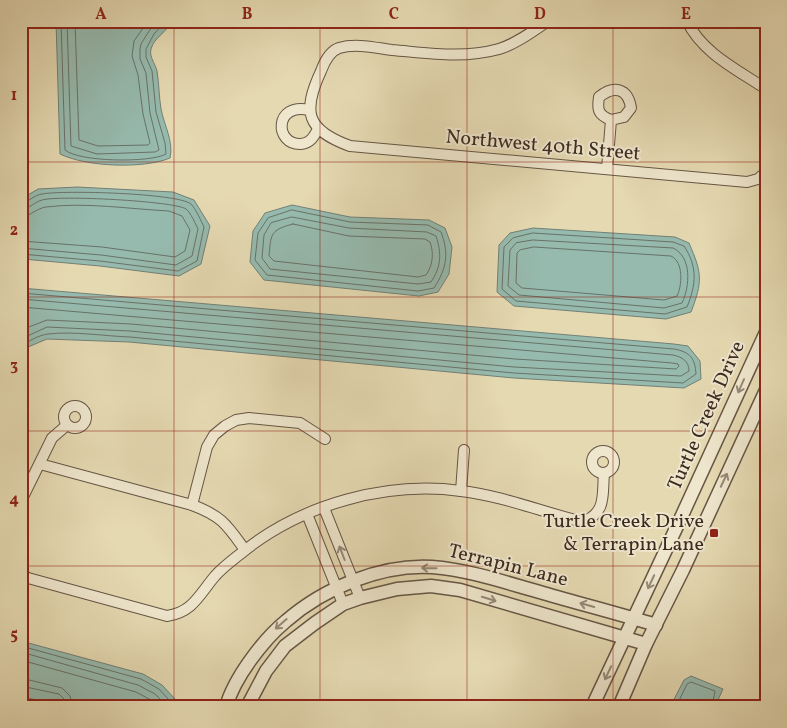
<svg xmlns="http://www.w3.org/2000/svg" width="787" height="728" font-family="Vollkorn,serif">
  <rect width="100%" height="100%" fill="#e5d9b2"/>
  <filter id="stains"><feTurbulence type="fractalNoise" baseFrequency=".004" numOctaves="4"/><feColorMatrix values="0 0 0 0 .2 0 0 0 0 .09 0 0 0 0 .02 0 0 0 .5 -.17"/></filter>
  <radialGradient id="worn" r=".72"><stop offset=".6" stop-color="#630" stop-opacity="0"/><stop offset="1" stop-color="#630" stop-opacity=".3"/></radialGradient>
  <g fill="#96baae" stroke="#728076">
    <path d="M56 21H171C168 32 154 37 151 49 149 57 155 63 157 71 159 83 159 97 161 109 164 125 174 142 170 158 144 169 86 167 60 154Z"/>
    <path d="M77 187 173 192 194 200 210 226 201 264 179 276 100 266 23 259 21 258V199L38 189Z"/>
    <path d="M292 205 350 217 429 220 445 228 452 247 449 274 438 292 419 296 264 280 250 262 253 231 265 213Z"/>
    <path d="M533 228 675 237 689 243C702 273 703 281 691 312L666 319 514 306 497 292 499 245 510 233Z"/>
    <path d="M21 288 674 344 688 346 700 361 701 379 684 388 514 378 129 342 47 339 28 347 21 356Z"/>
    <path d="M21 641 143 674 162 685 175 699 173 707H63L21 696Z"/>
    <path d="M691 676 723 689 718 700 717 707H670L684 680Z"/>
  </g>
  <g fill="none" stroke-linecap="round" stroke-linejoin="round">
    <g stroke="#697268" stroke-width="1">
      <path d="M61 21 65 150C79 162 150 163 166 154L165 143 156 112 152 71 146 57V49L154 34 166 21"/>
      <path d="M67 21 71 146 97 154 155 152 159 150 150 113 146 73 140 59V49L141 44 149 31 159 21"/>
      <path d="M75 21 79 140 98 146 148 145 150 143 143 114 138 75 132 56 134 41 148 21"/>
      <path d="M21 203C29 202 34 195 42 194 63 190 177 193 191 204 196 209 201 221 204 227L197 261 178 271 100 261 21 254"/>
      <path d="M21 209C30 209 34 202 42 200 58 195 174 201 186 209 191 213 195 223 198 229L192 256 176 265 101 255 21 248"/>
      <path d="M292 210 350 222 428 225 441 232C449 253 447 268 434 288L418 291 267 275 255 260 258 233 268 218Z"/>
      <path d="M21 217C31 216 37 208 46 207 86 202 129 209 169 211L182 216 190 230 185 251 175 257 102 247 21 241"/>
      <path d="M292 217 349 228 427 232 436 236C442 254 441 267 431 282L418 284 270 269 262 258 264 235 271 223Z"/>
      <path d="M293 224 349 236 425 239 430 242C434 253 433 265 426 275L418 277 274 261 269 256C271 234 270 230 293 224Z"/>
      <path d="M533 233 673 242 684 246C698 267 696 285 687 307L665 314 516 301 502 289 504 247 513 238Z"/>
      <path d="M533 240 673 248C692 257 690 286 682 303L664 308 519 295 508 286 510 250 516 243Z"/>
      <path d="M534 247 671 256C684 262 682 286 677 296L664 300 522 288 516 283 517 253 520 250Z"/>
      <path d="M21 293 674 349C690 352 695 358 696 374L683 383 514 373 130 337C103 336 74 331 48 334 40 335 26 341 21 348"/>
      <path d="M21 299 673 355C682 357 689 361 689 371L681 376 514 367 130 331 47 327 21 339"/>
      <path d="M21 307 672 363 678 364 679 366 676 369 515 359 131 324 47 320 21 330"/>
      <path d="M21 646 141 679 159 689 169 700 168 707"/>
      <path d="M21 652 138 685 155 694 162 701V707"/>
      <path d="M21 660 136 692 151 700 155 707"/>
      <path d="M21 678 62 688 70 696 73 707"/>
      <path d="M21 686 59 694 64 699 65 707"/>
      <path d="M676 707 687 684 691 682 715 691 712 707"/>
    </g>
    <g stroke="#665645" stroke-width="12">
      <g id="minor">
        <path d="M548 21C533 31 516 44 499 49 463 59 428 53 392 50 376 48 356 43 339 48 330 51 324 63 321 71 302 112 306 130 350 146L747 182 758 179 766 172"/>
        <path d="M687 21C702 53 738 70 766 89"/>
        <path d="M309 110C274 102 274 145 301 144 311 143 314 136 318 129"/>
        <path d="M607 169 611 120 624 117 631 108C628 88 614 85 599 97 597 110 598 115 611 120"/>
        <circle cx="75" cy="417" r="11"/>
        <circle cx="603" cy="462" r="11"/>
        <path d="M40 464 192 505C222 516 227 525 245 550"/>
        <path d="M461 491 464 450"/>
        <path d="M21 501 52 438 67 425"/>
        <path d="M192 505 207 447 214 435 225 426 236 420 249 418 300 423 325 439"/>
        <path d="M324 508 360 598"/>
        <path d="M307 514 343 604"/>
        <path d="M21 574 28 578 167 616C193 612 199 595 215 576 223 567 234 559 244 551 303 504 387 481 461 491 503 496 542 512 583 522 607 512 602 495 604 473"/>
      </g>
    </g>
    <g stroke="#665645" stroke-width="15">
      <g id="tertiary">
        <path d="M226 707C234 678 263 640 286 621 324 588 381 564 432 567 470 570 507 583 543 593 581 604 619 614 656 625"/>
        <path d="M247 707 266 671 285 646 315 623 343 604 360 598 397 589 431 586 460 590 646 644"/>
        <path d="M592 707 679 522 766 332"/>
        <path d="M619 707 646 644 683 570 766 390"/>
      </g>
    </g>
    <use href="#minor" stroke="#eee6cd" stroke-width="10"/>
    <use href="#tertiary" stroke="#eee6cd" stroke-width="12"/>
  </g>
  <defs><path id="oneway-shaft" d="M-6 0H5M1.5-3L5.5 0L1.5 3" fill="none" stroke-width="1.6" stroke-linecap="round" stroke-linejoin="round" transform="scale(1.25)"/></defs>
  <g stroke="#958877">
    <use href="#oneway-shaft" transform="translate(741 386) rotate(114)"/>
    <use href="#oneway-shaft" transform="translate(724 480) rotate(-65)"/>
    <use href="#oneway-shaft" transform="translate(342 553) rotate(-111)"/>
    <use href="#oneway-shaft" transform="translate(429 568) rotate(-179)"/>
    <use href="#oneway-shaft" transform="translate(651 582) rotate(115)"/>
    <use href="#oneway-shaft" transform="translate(489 599) rotate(17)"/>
    <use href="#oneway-shaft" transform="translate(587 605) rotate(-164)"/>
    <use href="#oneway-shaft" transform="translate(281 624) rotate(139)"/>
    <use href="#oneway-shaft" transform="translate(608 673) rotate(115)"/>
  </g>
  <path fill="none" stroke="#8f2418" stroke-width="1" stroke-opacity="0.55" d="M174 21V707M320 21V707M467 21V707M613 21V707M21 162H766M21 297H766M21 431H766M21 566H766"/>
  <rect fill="#8f2418" stroke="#eee6cd" stroke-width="2" x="709" y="528" width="10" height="10" rx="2.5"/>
  <g text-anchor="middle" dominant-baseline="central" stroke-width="4" stroke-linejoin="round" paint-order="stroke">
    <g font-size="20" fill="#3c2a21" stroke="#eee6cd">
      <text transform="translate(543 146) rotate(5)">Northwest 40th Street</text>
      <text transform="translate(707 416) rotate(-66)">Turtle Creek Drive</text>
      <text transform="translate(508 566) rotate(14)">Terrapin Lane</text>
    </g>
    <g font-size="20" fill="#3c2a21" stroke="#eee6cd" text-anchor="end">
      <text x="704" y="522">Turtle Creek Drive<tspan x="704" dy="23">&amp; Terrapin Lane</tspan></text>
    </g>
  </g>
  <rect width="787" height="728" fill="none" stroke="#e5d9b2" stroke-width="55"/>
  <rect x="28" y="28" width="732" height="672" fill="none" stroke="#8f2418" stroke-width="2"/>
  <g font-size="16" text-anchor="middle" font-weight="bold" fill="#8f2418">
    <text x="101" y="19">A</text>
    <text x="247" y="19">B</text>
    <text x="394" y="19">C</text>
    <text x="540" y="19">D</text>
    <text x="686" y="19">E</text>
    <text x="14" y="100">1</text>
    <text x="14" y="235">2</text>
    <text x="14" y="370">3</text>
    <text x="14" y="504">4</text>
    <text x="14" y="639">5</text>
  </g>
  <rect width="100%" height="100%" filter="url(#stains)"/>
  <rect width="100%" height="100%" fill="url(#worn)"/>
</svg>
